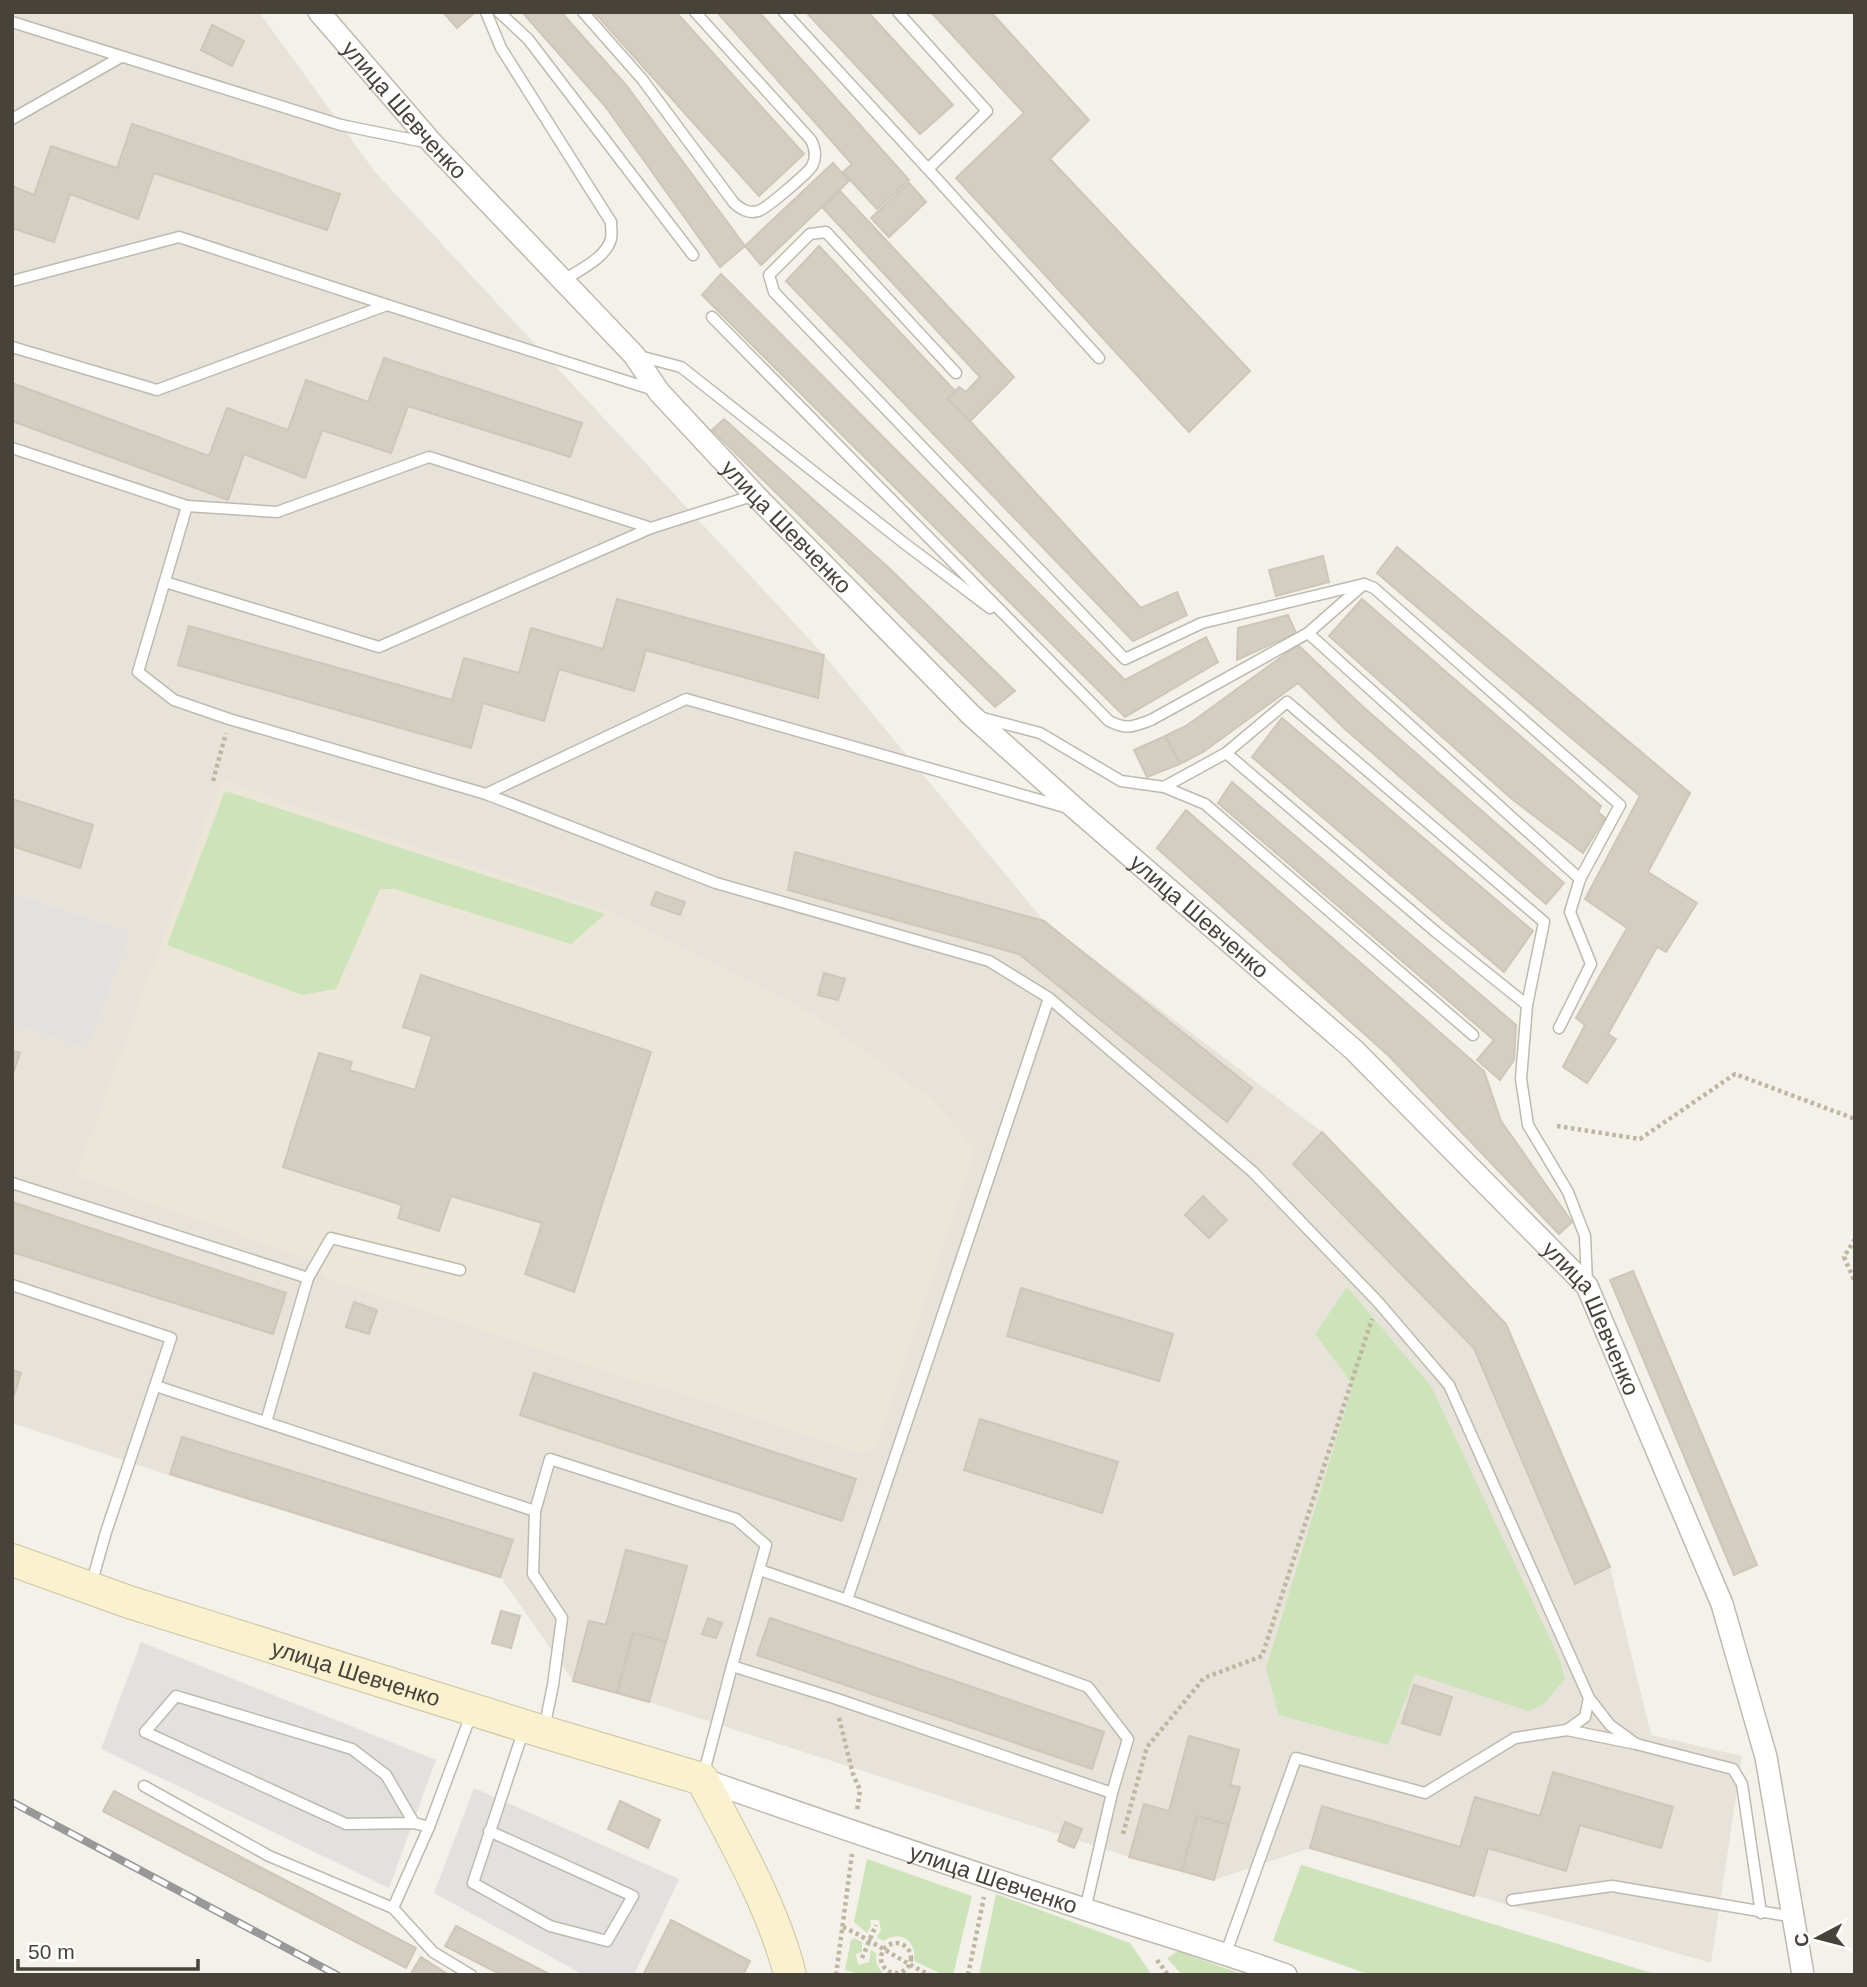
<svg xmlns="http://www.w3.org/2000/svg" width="1867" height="1987" font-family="Helvetica,sans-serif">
  <rect width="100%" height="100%" fill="#f4f1eb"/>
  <path fill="#e7e3da" d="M12 12H259L375 172 824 655 1044 921 1322 1132 1506 1324 1610 1567 1651 1735 1742 1756 1711 1963 1310 1848 1214 1880 1129 1857 649 1702 573 1681 502 1579 168 1475 12 1423Z"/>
  <path fill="#ebe6d7" d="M221 780 618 915 815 1015 935 1102 976 1152 876 1449 860 1453 331 1281 308 1259 76 1176Z"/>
  <g fill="#cde3b9">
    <path d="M225 791 605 914 571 944 395 889H380L336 989 302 995 167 945Z"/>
    <path d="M1347 1287 1431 1386 1560 1660 1565 1679 1544 1704 1529 1711 1415 1674 1388 1745 1279 1715 1266 1668 1353 1385 1315 1334Z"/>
    <path d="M867 1859 972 1896 953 1975H944L914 1961C917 1940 900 1930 883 1941L877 1937 881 1930 879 1920H870L871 1926 867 1933 854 1922Z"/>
    <path d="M1301 1865H1302L1658 1975H1371L1273 1941Z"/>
    <path d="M996 1894 1130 1943 1152 1975H979Z"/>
    <path d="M854 1938 862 1942V1952L856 1954 858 1965 869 1962 871 1950 877 1954C874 1962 879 1969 885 1975H861L845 1970 851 1940Z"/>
    <path d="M1178 1951 1244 1975H1182L1167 1958Z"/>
  </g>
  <g fill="#e3e1df">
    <path d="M12 894 130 932 87 1048 12 1023Z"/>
    <path d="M141 1642 436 1760 389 1888 101 1749Z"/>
    <path d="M474 1788 679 1879 634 1975H584L434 1893Z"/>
  </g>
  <g fill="#d4cec2" stroke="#cec6b6" stroke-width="2">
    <path d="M443 12H475L457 28Z"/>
    <path d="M522 12H561L626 85 745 246 720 267 605 106Z"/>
    <path d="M594 12H676L804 154 759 196Z"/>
    <path d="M717 12H759L909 180 877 209 843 172 852 164Z"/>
    <path d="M806 12H868L953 105 920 134Z"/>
    <path d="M931 12H991L1089 120 1050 159 1250 371 1189 432 956 178 1024 113Z"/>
    <path d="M212 25 244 41 232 66 201 50Z"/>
    <path d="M132 124 340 194 327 230 154 173 138 219 70 194 54 242 12 228V186L34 195 51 146 117 168Z"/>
    <path d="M833 163 849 181 761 265 745 246Z"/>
    <path d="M909 183 926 202 889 237 871 218Z"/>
    <path d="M840 191 1014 377 970 421 947 399 959 387 966 392 980 377 823 208Z"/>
    <path d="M819 246 955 391 947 399 970 421 1141 608 1177 592 1187 615 1133 641 786 281Z"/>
    <path d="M721 274 1125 680 1206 637 1218 662 1125 717 702 295Z"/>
    <path d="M384 358 582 423 570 457 408 406 391 453 322 430 305 478 244 454 228 500 12 421V383L209 456 227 408 288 430 306 380 368 402Z"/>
    <path d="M724 419 890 569 1015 691 995 707 712 430Z"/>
    <path d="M1397 547 1690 793 1648 872 1697 903 1666 952 1657 947 1608 1034 1616 1039 1587 1083 1563 1067 1585 1025 1576 1018 1627 928 1585 899 1640 796 1377 573Z"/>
    <path d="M1323 556 1329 582 1276 596 1269 570Z"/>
    <path d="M617 599 824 655 818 698 646 650 634 691 559 669 544 721 483 703 471 748 178 665 189 626 452 700 464 658 519 673 531 628 603 649Z"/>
    <path d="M1362 599 1601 806 1598 812 1605 818 1583 853 1512 799 1329 636Z"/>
    <path d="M1288 615 1296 633 1237 660 1238 628Z"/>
    <path d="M1298 645 1361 705 1564 883 1546 904 1345 729 1298 683 1203 752 1180 764 1165 736 1186 726Z"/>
    <path d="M1282 718 1533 931 1504 972 1252 757Z"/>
    <path d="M1165 736 1180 764 1147 777 1134 750Z"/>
    <path d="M1232 782 1516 1025 1514 1060 1500 1080 1477 1060 1494 1040 1218 803Z"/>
    <path d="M12 799 93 825 80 868 12 846Z"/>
    <path d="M1186 810 1484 1071 1501 1121 1572 1222 1559 1234 1389 1056 1157 848Z"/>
    <path d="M795 852 1044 921 1252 1088 1227 1122 1019 954 788 890Z"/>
    <path d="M656 892 685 902 680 915 651 905Z"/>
    <path d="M824 973 845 979 838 1000 818 995Z"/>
    <path d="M421 975 651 1052 574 1292 525 1274 542 1223 451 1196 439 1231 398 1218 402 1205 283 1167 319 1053 352 1062 349 1070 415 1090 432 1036 403 1027Z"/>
    <path d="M12 1051 20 1053 12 1077Z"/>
    <path d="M1322 1132 1506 1324 1610 1567 1575 1584 1474 1348 1293 1164Z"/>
    <path d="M1203 1196 1227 1220 1209 1238 1185 1215Z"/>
    <path d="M12 1202 286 1293 273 1334 12 1252Z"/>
    <path d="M1633 1271 1757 1565 1734 1575 1610 1280Z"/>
    <path d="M1021 1288 1173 1334 1159 1381 1007 1336Z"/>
    <path d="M354 1302 377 1310 369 1334 346 1327Z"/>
    <path d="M12 1370 21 1373 14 1395 12 1394Z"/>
    <path d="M534 1373 856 1479 842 1521 520 1415Z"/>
    <path d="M980 1419 1118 1462 1102 1513 964 1470Z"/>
    <path d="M182 1437 513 1540 500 1577 170 1474Z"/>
    <path d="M626 1550 687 1566 666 1642 633 1633 617 1693 573 1681 589 1621 606 1625Z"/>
    <path d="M501 1611 520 1616 511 1648 492 1643Z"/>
    <path d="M708 1618 722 1623 716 1638 702 1634Z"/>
    <path d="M770 1618 1104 1732 1092 1769 757 1655Z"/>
    <path d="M633 1633 666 1642 649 1702 617 1693Z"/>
    <path d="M1414 1685 1452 1697 1440 1735 1402 1723Z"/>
    <path d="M1189 1736 1239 1750 1230 1785 1240 1787 1229 1825 1197 1816 1182 1871 1129 1857 1144 1804 1169 1811Z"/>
    <path d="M1553 1772 1673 1807 1661 1848 1580 1825 1566 1871 1488 1848 1474 1896 1310 1848 1322 1806 1460 1847 1475 1797 1540 1816Z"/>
    <path d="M114 1791 416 1948 406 1968 103 1811Z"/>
    <path d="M620 1801 660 1820 648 1848 608 1829Z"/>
    <path d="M1197 1816 1229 1825 1214 1880 1182 1871Z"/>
    <path d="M1065 1822 1082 1829 1074 1848 1058 1841Z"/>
    <path d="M671 1920 750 1961 743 1975H643Z"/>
    <path d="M456 1926 551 1975H502L445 1946Z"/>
    <path d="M421 1957 449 1975H410Z"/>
  </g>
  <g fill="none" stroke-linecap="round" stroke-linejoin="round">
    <g stroke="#bebaae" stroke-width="13">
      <g id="lane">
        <path d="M486 12 501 48 611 222C611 227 612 234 611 239 606 258 579 270 564 280"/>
        <path d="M499 12 528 39 693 255"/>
        <path d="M583 12 642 79 734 203C741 209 748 214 758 211 765 210 809 172 812 166 817 157 815 148 811 140L695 12"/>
        <path d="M784 12 928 169"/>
        <path d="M898 12 987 111 928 169 1099 358"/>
        <path d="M12 22 341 125 429 143"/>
        <path d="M12 119 121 57"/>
        <path d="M12 281 179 237 387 305"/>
        <path d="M712 317 1109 721C1127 730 1132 727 1151 720L1308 633 1580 879 1570 912 1591 964 1559 1028"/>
        <path d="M12 347 157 390 387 305 654 390"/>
        <path d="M639 356 681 367 904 543 990 608"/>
        <path d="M956 373 826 232 810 234 769 275 774 292 1125 659 1202 623 1364 584"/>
        <path d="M12 448 187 506 277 512 429 457 651 528 755 495"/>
        <path d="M187 506 138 672 174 700 229 719 486 794 686 699 1068 808"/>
        <path d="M165 582 379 647 651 528"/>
        <path d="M1308 633 1364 584 1374 588 1620 805 1580 879"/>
        <path d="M979 717 1040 733 1121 781 1164 787 1226 753 1436 932 1527 1005 1521 1079 1528 1125 1568 1192 1585 1236 1587 1283"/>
        <path d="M1226 753 1287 702 1544 922 1527 1005"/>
        <path d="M1164 787 1205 804 1473 1035"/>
        <path d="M486 794 716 883 989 961 1049 998 847 1600"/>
        <path d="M1049 998 1253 1172 1378 1302 1449 1385 1589 1698 1610 1725 1636 1744"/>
        <path d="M12 1183 308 1278 266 1422"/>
        <path d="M308 1278 331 1238 460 1270"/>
        <path d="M12 1285 171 1338 106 1532 91 1585"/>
        <path d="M156 1386 535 1511 533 1574 562 1618 553 1685 544 1729"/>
        <path d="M535 1511 550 1459 736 1519 766 1545 732 1666 703 1776"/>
        <path d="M760 1570 847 1600 1088 1687 1128 1739 1112 1793 1085 1910"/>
        <path d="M732 1666 834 1698 1112 1793"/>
        <path d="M1567 1730 1585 1717 1589 1698"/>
        <path d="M144 1786 269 1856 393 1908 429 1827 472 1712"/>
        <path d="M414 1823 386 1775 352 1749 176 1696 145 1732 346 1824 414 1823 429 1827"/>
        <path d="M489 1831 633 1896 607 1941 550 1926 473 1883 524 1729"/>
        <path d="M1512 1900 1612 1886 1794 1917"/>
        <path d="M393 1908 433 1952 471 1975"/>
        <path d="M1226 1953 1296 1758 1425 1793 1515 1738 1567 1730 1636 1744 1733 1769 1742 1784 1761 1913"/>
      </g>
    </g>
    <g stroke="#bebaae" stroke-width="24">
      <g id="street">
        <path id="s1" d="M319 12 432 143 634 355 659 392 755 495 971 715 1077 810 1354 1050 1587 1286 1722 1604 1766 1757 1803 1975"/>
        <path id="s2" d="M702 1779C829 1824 957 1867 1084 1909 1151 1931 1219 1951 1286 1975"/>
      </g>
    </g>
    <g stroke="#cdc5a0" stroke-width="34">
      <g id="secondary">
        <path id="s3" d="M12 1560 129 1602 544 1732 702 1779C734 1840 774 1909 790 1975"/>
      </g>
    </g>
    <g stroke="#beb6a1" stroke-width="4.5" stroke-dasharray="3.5 3.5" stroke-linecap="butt">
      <path d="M213 781 226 733"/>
      <path d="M1557 1126 1640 1139 1735 1074 1855 1119"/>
      <path d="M1855 1239 1844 1257 1855 1282"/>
      <path d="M839 1718 853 1774 860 1790 857 1811"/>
      <path d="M1123 1834 1147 1747 1204 1678 1262 1656 1372 1319"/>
      <path d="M843 1927C873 1941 899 1960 930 1975"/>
      <circle cx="896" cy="1958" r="15"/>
      <path d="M862 1958 876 1925"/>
      <path d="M1157 1960 1168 1975"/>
      <path d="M836 1975 852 1854"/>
      <path d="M968 1975 984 1897"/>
    </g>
    <use href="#lane" stroke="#fff" stroke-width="10"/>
    <use href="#street" stroke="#fff" stroke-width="21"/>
    <use href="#secondary" stroke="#f9f1d0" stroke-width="32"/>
    <g stroke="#989898" stroke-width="8">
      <path id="rail" d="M12 1802 337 1975"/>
    </g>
    <use href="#rail" stroke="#fff" stroke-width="5" stroke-dasharray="16" stroke-linecap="butt"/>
  </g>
  <g text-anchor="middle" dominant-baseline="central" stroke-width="6" stroke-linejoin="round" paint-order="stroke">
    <g font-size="23" fill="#47433a" stroke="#fff">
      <text stroke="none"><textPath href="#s1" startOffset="130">улица Шевченко</textPath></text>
      <text stroke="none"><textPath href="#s1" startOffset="696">улица Шевченко</textPath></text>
      <text stroke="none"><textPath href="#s1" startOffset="1264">улица Шевченко</textPath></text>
      <text stroke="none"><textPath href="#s1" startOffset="1830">улица Шевченко</textPath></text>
      <text stroke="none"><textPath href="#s3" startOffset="362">улица Шевченко</textPath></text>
      <text stroke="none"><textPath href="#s2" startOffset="308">улица Шевченко</textPath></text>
    </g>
  </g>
  <rect width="1867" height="1987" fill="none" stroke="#47433a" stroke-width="28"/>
  <g transform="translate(1818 1938) rotate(263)" stroke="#ffffff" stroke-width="5" paint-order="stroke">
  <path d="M0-5L12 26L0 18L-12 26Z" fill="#47433a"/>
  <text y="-10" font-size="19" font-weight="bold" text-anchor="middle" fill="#47433a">С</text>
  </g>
  <path d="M18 1959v10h180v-10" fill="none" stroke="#47433a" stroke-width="3.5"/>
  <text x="28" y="1959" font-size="21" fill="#47433a" stroke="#ffffff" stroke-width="5" paint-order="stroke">50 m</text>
</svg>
